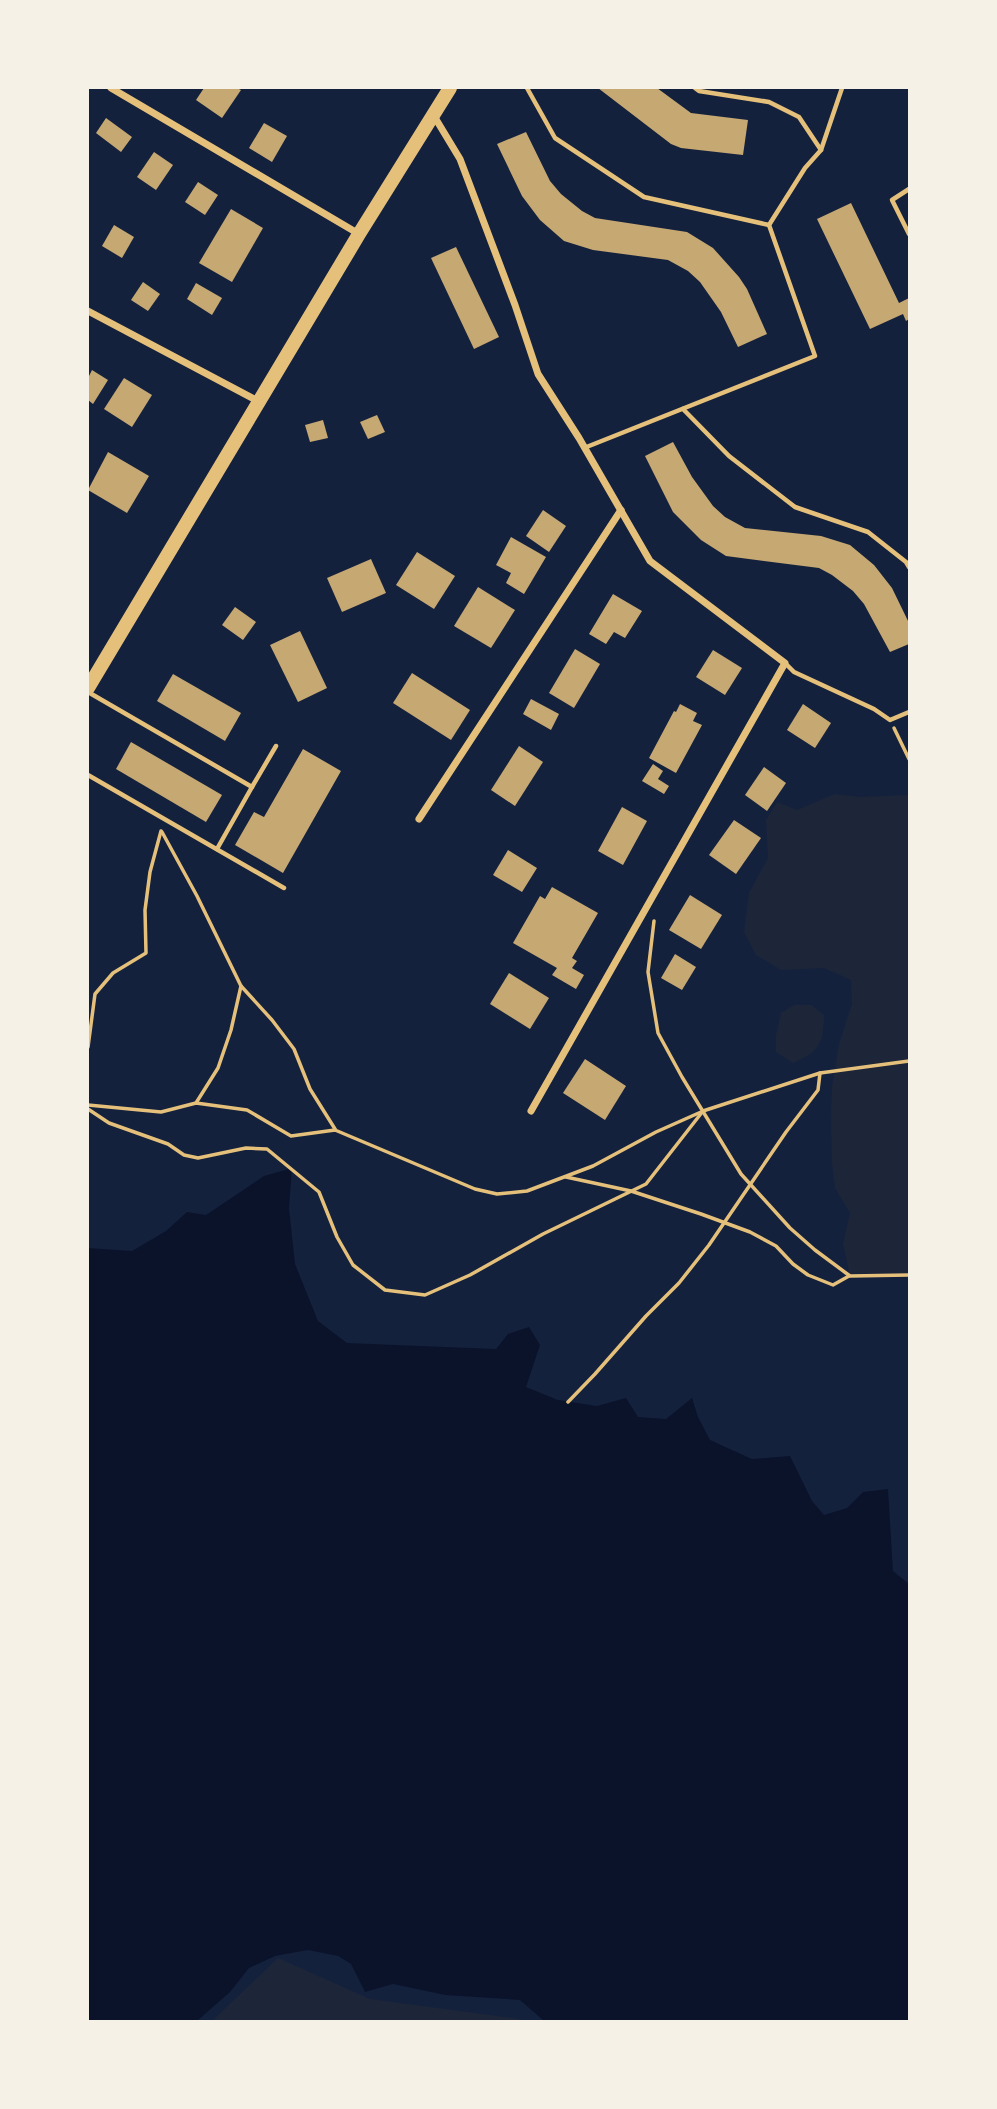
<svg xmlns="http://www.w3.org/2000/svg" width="997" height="2109" font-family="'Noto Sans',sans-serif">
  <rect width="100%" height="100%" fill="#14213d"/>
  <g fill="#1d2539">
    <path d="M835 794 859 797 909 795V1275L850 1276 843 1244 850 1213 835 1188 832 1163 831 1119 832 1086 839 1044 852 1004 851 980 824 968 781 970 756 955 744 932 749 893 768 858 766 820 777 802 797 810Z"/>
    <path d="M794 1005H811L824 1015C823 1044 820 1051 793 1063L776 1052V1035L781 1013Z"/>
    <path d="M278 1958 370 1999 519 2019 522 2021H212Z"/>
  </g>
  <path fill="#0b132b" d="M292 1168 289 1208 295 1264 318 1321 347 1343 496 1349 508 1334 529 1327 540 1345 526 1387 558 1400 597 1406 626 1398 638 1417 666 1419 692 1398 698 1417 710 1440 752 1459 790 1456 812 1501 824 1515 847 1508 863 1492 888 1489 893 1571 909 1584V2021H544L520 2000 445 1995 393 1984 365 1992 351 1964 338 1956 308 1950 275 1956 249 1968 230 1992 197 2021 88 2022V1248L132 1251 166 1231 187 1212 206 1215 264 1176Z"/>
  <g fill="#c6a872">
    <path d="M204 88H237L241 90 222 118 196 100Z"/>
    <path d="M598 88H657L691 113 748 120 743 155 681 148 671 144Z"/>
    <path d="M106 118 132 137 121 152 96 133Z"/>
    <path d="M264 123 287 136 272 162 249 148Z"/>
    <path d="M526 132 550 181 561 194 582 211 595 218 687 232 713 248 739 277 747 289 767 334 738 347 721 312 700 282 688 271 668 260 593 250 564 241 540 220 522 196 497 144Z"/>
    <path d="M154 152 173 165 156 190 137 177Z"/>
    <path d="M198 182 218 195 205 215 185 202Z"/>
    <path d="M851 203 899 303 909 298V319L906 321 903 314 870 329 817 219Z"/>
    <path d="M231 209 263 228 232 282 199 263Z"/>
    <path d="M114 225 134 237 122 258 102 246Z"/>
    <path d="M456 247 499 337 474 349 431 258Z"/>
    <path d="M143 282 160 294 148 311 131 300Z"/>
    <path d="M196 283 222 298 212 315 187 299Z"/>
    <path d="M92 370 108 380 93 404 88 400V378Z"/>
    <path d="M124 378 152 395 132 427 104 409Z"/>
    <path d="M377 415 385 432 368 439 360 422Z"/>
    <path d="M323 420 328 438 310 442 305 425Z"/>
    <path d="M673 442 692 477 713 506 725 517 745 528 821 536 850 545 874 565 892 588 909 623V644L890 652 864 604 853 591 832 575 819 568 726 556 701 540 673 512 645 456Z"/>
    <path d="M108 452 149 476 127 513 88 490Z"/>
    <path d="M543 510 566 526 549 552 526 536Z"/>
    <path d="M511 537 546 557 524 594 506 583 511 573 496 565Z"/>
    <path d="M417 552 455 576 434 609 396 585Z"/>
    <path d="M371 559 386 593 342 612 327 578Z"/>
    <path d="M478 587 515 610 491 648 454 626Z"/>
    <path d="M613 594 642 611 625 638 614 632 606 644 589 634Z"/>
    <path d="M235 607 256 622 243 640 222 625Z"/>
    <path d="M300 631 327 688 298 702 270 645Z"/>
    <path d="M575 649 600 664 574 708 549 693Z"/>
    <path d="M713 650 742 668 725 695 696 677Z"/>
    <path d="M412 673 470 710 451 740 393 703Z"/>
    <path d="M173 674 241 713 225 741 157 701Z"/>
    <path d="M531 699 559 714 551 730 523 714Z"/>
    <path d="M680 704 697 713 693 721 702 725 676 773 649 758 674 711 676 712Z"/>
    <path d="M803 704 831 723 815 748 787 730Z"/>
    <path d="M131 742 222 795 206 822 116 769Z"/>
    <path d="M519 746 543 762 515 806 491 790Z"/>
    <path d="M303 749 341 771 283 873 235 845 254 812 264 817Z"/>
    <path d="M653 764 663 771 658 779 669 786 664 794 642 781Z"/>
    <path d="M764 767 786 783 767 811 745 795Z"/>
    <path d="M622 807 647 821 623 865 598 851Z"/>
    <path d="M734 820 761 838 736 874 709 855Z"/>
    <path d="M508 850 537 868 522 892 493 875Z"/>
    <path d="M552 887 598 913 572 958 577 961 572 968 584 975 576 989 552 975 557 968 513 943 540 896 545 899Z"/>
    <path d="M690 895 722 915 701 949 669 930Z"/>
    <path d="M675 954 696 967 682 990 661 978Z"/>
    <path d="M509 973 549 998 530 1029 490 1004Z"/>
    <path d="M585 1059 626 1086 605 1120 563 1093Z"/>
  </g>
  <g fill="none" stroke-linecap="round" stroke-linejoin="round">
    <g stroke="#e5c07b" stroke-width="3.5">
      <path d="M894 728 909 759"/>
      <path d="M654 921 648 972 658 1033 682 1077 741 1174 790 1228 815 1250 850 1276 909 1275"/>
      <path d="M241 986 272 1020 294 1049 310 1089 335 1129"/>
      <path d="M88 1047 95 994 113 973 146 953 145 910 150 872 161 831"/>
      <path d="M196 1103 247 1110 291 1136 335 1130 475 1189 497 1194 527 1191 593 1166 656 1132 701 1112"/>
      <path d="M88 1105 161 1112 196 1103 218 1068 231 1030 241 986 197 896 162 832"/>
      <path d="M88 1109 109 1123 168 1144 184 1155 198 1158 246 1148 267 1149 319 1192 337 1237 353 1265 385 1290 425 1295 470 1275 543 1234 646 1184 703 1111 820 1073 909 1061"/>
      <path d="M566 1177 631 1191 701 1214 750 1232 776 1246 793 1264 808 1275 833 1285 849 1276"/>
      <path d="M568 1402 595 1374 646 1316 679 1283 709 1245 786 1132 818 1090 820 1073"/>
    </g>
    <g stroke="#e5c07b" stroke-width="4.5">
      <path d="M527 88 555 138 644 197 769 225"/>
      <path d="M695 88 699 91 769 102 799 117 821 150"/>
      <path d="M909 189 892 200 909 234"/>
      <path d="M683 409 729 456 795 507 868 532 906 562 909 567"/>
      <path d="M584 448 815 356 769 225 805 168 821 150 842 88"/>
      <path d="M785 663 794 672 874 709 890 720 909 712"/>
      <path d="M88 692 252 787 217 849"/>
      <path d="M88 775 284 888"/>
      <path d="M252 787 276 746"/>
    </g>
    <g stroke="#e5c07b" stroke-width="7">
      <path d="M111 88 359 234"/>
      <path d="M434 116 460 159 515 305 538 374 579 438 650 561 785 663 531 1111"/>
      <path d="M88 311 258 401"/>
      <path d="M419 819 621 510"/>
    </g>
    <path stroke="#e5c07b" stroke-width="14" d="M88 688 359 234 450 88"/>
  </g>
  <rect width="997" height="2109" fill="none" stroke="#f6f1e7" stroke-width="178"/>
</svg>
